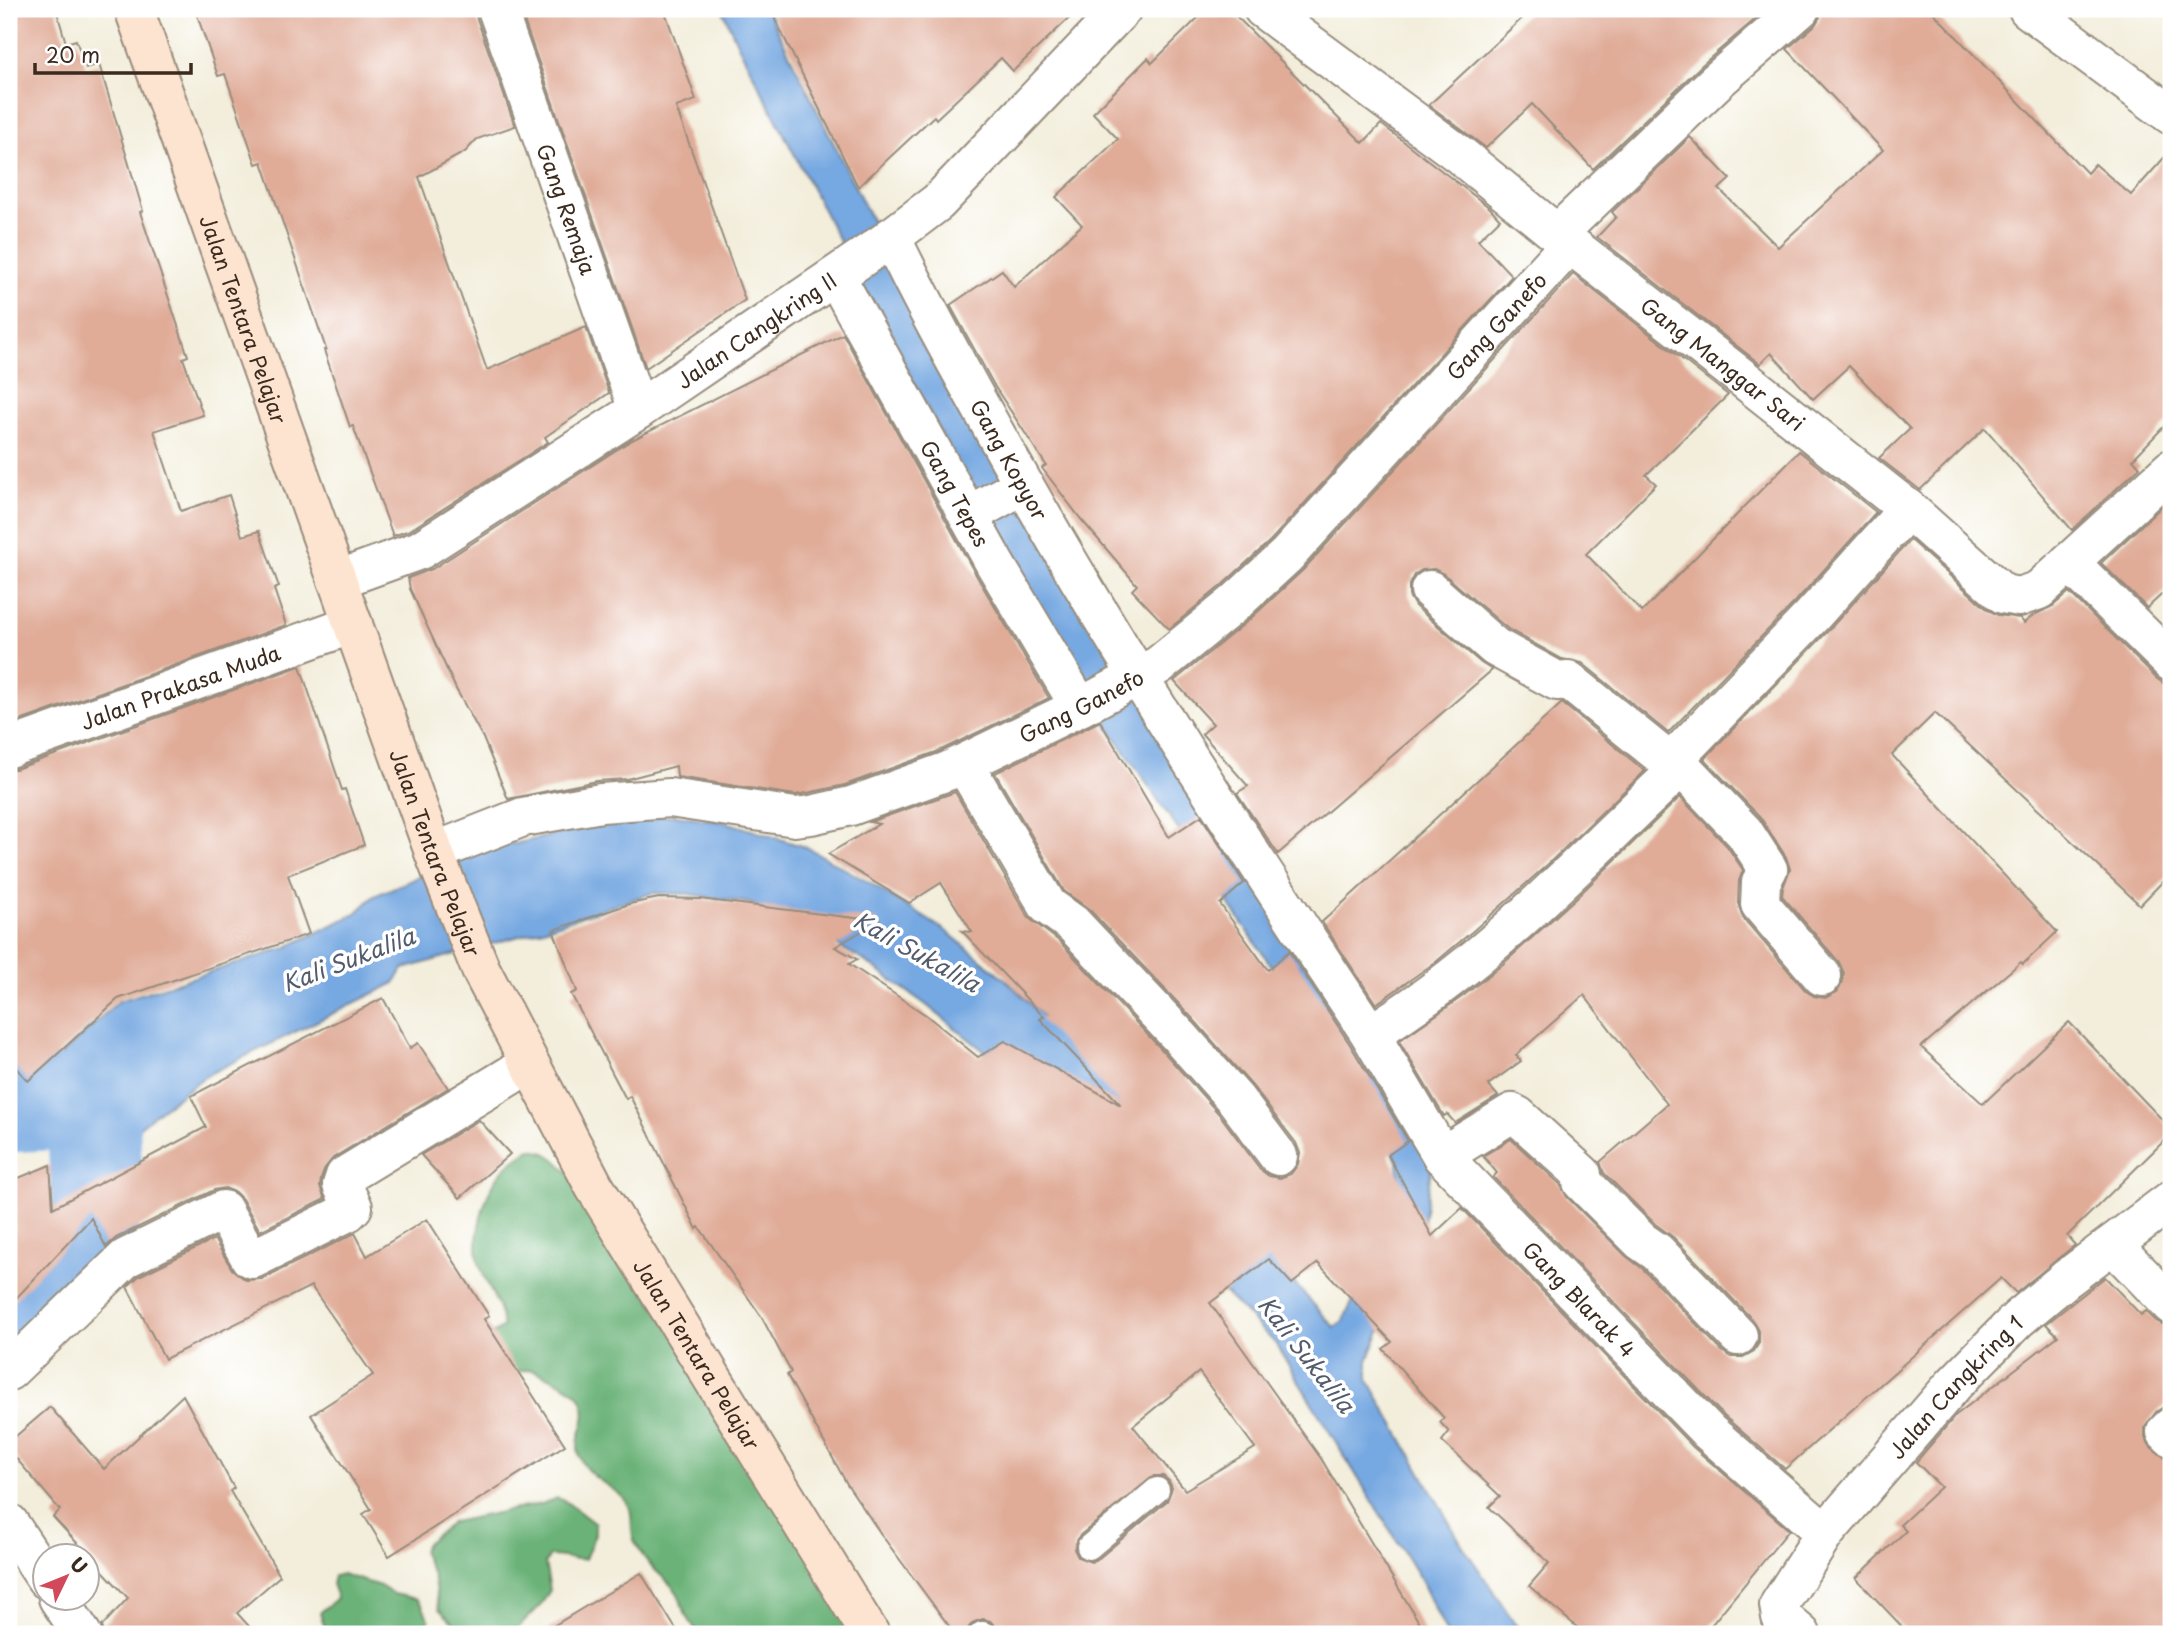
<svg xmlns="http://www.w3.org/2000/svg" width="2180" height="1643" font-family="'Playpen Sans',sans-serif">
  <rect width="100%" height="100%" fill="#fff"/>
  <filter id="ink" filterUnits="userSpaceOnUse"><feTurbulence type="fractalNoise" baseFrequency=".0143" numOctaves="2"/><feDisplacementMap in="SourceGraphic" scale="14" xChannelSelector="R" yChannelSelector="G"/><feConvolveMatrix kernelMatrix="1 2 1 2 8 2 1 2 1" color-interpolation-filters="sRGB"/></filter>
  <filter id="wash" filterUnits="userSpaceOnUse"><feTurbulence type="fractalNoise" baseFrequency=".00686" numOctaves="4" result="noise"/><feDisplacementMap in="SourceGraphic" scale="28" xChannelSelector="R" yChannelSelector="G"/><feGaussianBlur stdDeviation="1.57" result="paint"/><feColorMatrix in="noise" values="0 0 0 0 0 0 0 0 0 0 0 0 0 0 0 0 0 1.4 0 .05"/><feComposite in="paint" operator="in"/></filter>
  <g filter="url(#wash)">
    <rect width="100%" height="100%" fill="#f3eedc"/>
    <g fill="#6ab278" stroke="#526e4b" stroke-width="2">
      <path d="M530 1149C551 1150 564 1168 576 1182L863 1634H698C694 1626 688 1619 684 1611 681 1605 681 1597 676 1591 661 1573 647 1567 635 1542 629 1531 634 1518 629 1506 621 1489 592 1481 582 1462 568 1435 596 1422 579 1396 575 1389 541 1372 532 1370 527 1369 522 1371 517 1372L480 1342 503 1327C501 1304 487 1287 480 1266 471 1238 485 1190 504 1169 511 1161 522 1155 530 1149Z"/>
      <path d="M557 1498 565 1501 595 1524V1534L585 1559C572 1561 562 1555 550 1556L545 1563 550 1590 541 1605 512 1634H465L439 1609 433 1575 422 1551 426 1543 453 1522 541 1504Z"/>
      <path d="M342 1574 380 1586 393 1594 417 1599 422 1605 429 1620 428 1634H327L320 1613C325 1606 331 1605 337 1598L332 1584 334 1576Z"/>
    </g>
    <path fill="#76a8e1" stroke="#586980" stroke-width="2" d="M722 9H767L893 263 940 375 951 395 991 452 1432 1165 1421 1236 1374 1345 1368 1361V1379L1461 1543 1522 1634H1447L1422 1582 1275 1343 989 1055 925 1004 863 960 797 923 749 903 689 894 652 893 537 931 403 969 395 983 207 1075 156 1113 117 1147 53 1137 35 1079 119 1001 285 948 355 914 374 896 498 843 514 844 620 820 676 815 726 822 808 848 870 883 946 931 1005 979 1120 1090 1334 1327 1343 1321C1360 1285 1405 1204 1398 1166 1397 1161 1394 1155 1393 1150L1287 989 1100 715 964 478 836 235 738 45Z"/>
    <g fill="none" stroke-linecap="round" stroke-linejoin="round">
      <g stroke="#76a8e1" stroke-width="93">
        <path d="M9 1106 92 1101"/>
        <path d="M9 1317 90 1243 96 1174 92 1101"/>
      </g>
    </g>
    <g id="blocks">
      <g fill="#e0ac98" fill-rule="evenodd">
        <path d="M9 9H56L66 43 76 40 86 68 99 64 143 211 140 212 188 356 183 358 203 415 154 431 181 511 229 495 242 536 259 531 279 587 274 589 286 625 9 725Z"/>
        <path d="M195 9H476V16L515 126 477 139 465 152 419 177 487 370 586 327 609 393 545 437 548 442 410 530 393 536 353 426 350 427 324 350 326 349 262 162 256 164 225 74 218 76Z"/>
        <path d="M520 9H664L696 100 676 107 745 300 646 368Z"/>
        <path d="M770 9H1079L1013 71 1001 58 936 119 934 116 858 187Z"/>
        <path d="M1207 9H1229L1363 143 1381 124 1490 208 1500 219 1478 240 1512 276 1271 540 1221 586 1169 629 1132 590 1137 585 1080 518 1042 468 1046 465 995 387 950 305 1002 270 1014 287 1082 225 1056 197 1118 139 1093 113 1148 58 1152 63Z"/>
        <path d="M1532 9H1767L1702 65 1593 169 1532 104 1486 148 1429 105Z"/>
        <path d="M1821 9H1930L2087 173 2095 164 2131 195 2171 150V419L2133 459 2140 467 2072 530 1985 428 1920 490 1879 458 1910 429 1849 366 1813 399 1771 353 1760 364 1597 237 1616 217 1612 212 1690 137 1730 179 1719 189 1778 247 1883 150 1787 49 1815 25 1820 17Z"/>
        <path d="M1573 274 1728 395 1646 475 1656 484 1586 554 1642 612 1799 451 1876 512 1796 601 1668 733 1582 663 1562 659 1508 629 1444 574 1434 569 1422 570 1414 575 1409 585V596L1415 606 1481 663 1492 670 1278 854 1237 793 1248 786 1202 734 1213 724 1174 681 1249 620 1303 570Z"/>
        <path d="M843 334 976 575 1049 698 939 751 845 785 807 793 795 795 677 777 676 766 627 779 597 781 508 799 483 738 456 689 410 589 408 578 432 569 630 441Z"/>
        <path d="M2170 499 2171 586 2147 608 2101 563Z"/>
        <path d="M1910 540 1988 610 1998 615 2020 618 2024 623 2032 616 2053 606 2069 592 2156 678 2171 689V873L2140 905 1935 713 1892 755 2057 932 2023 964 2021 962 1921 1047 1983 1104 2069 1022 2171 1129V1134L2067 1236 2075 1245 2016 1293 2001 1278 1785 1469 1724 1416 1493 1177 1497 1173 1483 1156 1511 1139 1560 1184 1567 1197 1626 1256 1643 1269 1722 1351 1731 1357H1743L1754 1351 1759 1343V1331L1754 1321 1673 1237 1655 1224 1604 1173 1600 1162 1667 1104 1584 995 1516 1055 1521 1061 1488 1085 1498 1096 1455 1123 1447 1114 1444 1116 1399 1041 1463 996 1503 964 1577 897 1680 797 1727 846 1743 870 1739 881 1738 903 1743 918 1806 991 1814 996 1825 998 1837 992 1842 984 1844 973 1839 962 1782 896 1783 888 1790 869 1786 857 1760 817 1704 759 1828 631Z"/>
        <path d="M300 666 342 790 345 789 364 845 288 875 309 934 118 999 28 1081 9 1060V769H16Z"/>
        <path d="M1562 703 1645 771 1547 865 1474 930 1437 961 1376 1004 1322 922Z"/>
        <path d="M1100 721 1169 837 1201 816 1244 883 1220 904 1268 970 1289 951 1351 1046 1408 1141 1388 1155 1432 1236 1462 1208 1693 1447 1789 1530 1704 1634H1585L1529 1586 1549 1563 1489 1507 1500 1496 1442 1441 1449 1432 1440 1422 1444 1418 1383 1349 1392 1342 1318 1263 1292 1284 1269 1259 1210 1303 1322 1460 1426 1634H998L995 1626 990 1621 983 1619 974 1622 969 1627 967 1634H955L883 1537 847 1484 787 1375 791 1372 761 1316 699 1227 697 1229 630 1096 626 1099 571 994 577 991 553 930 629 904 659 898 700 899 879 921 835 947 857 959 849 964 926 1015 978 1057 1005 1041 1121 1105 1040 1019 1044 1017 962 931 972 932 941 883 909 903 828 854 879 824 870 822 955 792 1029 918 1059 941 1163 1051 1219 1114 1261 1170 1269 1176 1280 1178 1291 1174 1298 1164 1300 1153 1296 1143 1253 1087 1195 1021 1089 909 1064 891 995 773ZM1199 1372 1255 1448 1185 1490 1133 1426ZM1154 1476H1163L1169 1481 1172 1488 1167 1501 1098 1559 1091 1562 1078 1557 1074 1549 1079 1536Z"/>
        <path d="M383 998 410 1048 418 1043 448 1088 333 1158 325 1168 321 1179 320 1187 325 1199 260 1231 242 1199 235 1192 225 1188 214 1190 116 1238 106 1247 91 1218 9 1306V1182L50 1165 53 1208 206 1127 191 1096Z"/>
        <path d="M479 1120 510 1154 460 1198 421 1155Z"/>
        <path d="M427 1219 489 1316 484 1319 565 1445 389 1556 363 1514 371 1509 311 1415 373 1375 311 1286 165 1359 127 1287 139 1276 214 1239 232 1269 246 1280 262 1279 355 1233 367 1256Z"/>
        <path d="M2105 1277 2141 1315 2146 1311 2156 1321 2171 1328V1406H2165L2156 1412 2145 1427V1438L2151 1447 2165 1458H2171V1623L2159 1634H1909L1856 1578 1906 1531 1900 1525 1941 1487 1916 1462 1956 1415 2058 1336 2046 1324Z"/>
        <path d="M183 1395 234 1488 230 1491 280 1576 237 1613 256 1634H104L102 1626 128 1598 53 1517 60 1510 9 1450V1442L50 1407 104 1469Z"/>
        <path d="M641 1573 679 1634H540Z"/>
      </g>
    </g>
  </g>
  <g filter="url(#ink)">
    <use href="#blocks" fill-opacity="0" stroke="#978c7d" stroke-width="2"/>
    <g fill="none" stroke-linecap="round" stroke-linejoin="round">
      <g stroke="#978c7d" stroke-width="28">
        <g id="service">
          <path d="M1089 1547 1157 1490"/>
          <path d="M982 1634H983"/>
        </g>
      </g>
      <g stroke="#978c7d" stroke-width="42">
        <g id="minor">
          <path id="s1" d="M497 9 638 410"/>
          <path id="s2" d="M1263 9 1460 155 1557 234 1745 380 1908 509 2003 594 2019 597 2039 590 2171 469"/>
          <path d="M2028 9 2171 115"/>
          <path d="M1557 234 1717 81 1800 9"/>
          <path id="s3" d="M891 237C923 304 959 368 995 433 1109 640 1239 837 1370 1034 1482 966 1573 869 1668 779L1674 759 1812 616 1908 509"/>
          <path id="s4" d="M836 277 995 564 1080 707"/>
          <path d="M969 515 1023 485"/>
          <path d="M2069 562 2171 662"/>
          <path id="s5" d="M337 580 420 550 638 410 885 242 938 202 1122 9"/>
          <path d="M1430 590 1495 647 1557 681 1568 680 1673 765"/>
          <path id="s6" d="M9 748 353 624"/>
          <path d="M1674 759 1744 832 1768 869 1761 882 1760 904 1822 976"/>
          <path d="M964 764 1048 906 1073 924 1179 1036 1236 1100 1278 1156"/>
          <path id="s7" d="M434 852 523 817 601 803 670 798 795 817 811 815 851 806 948 771 1090 702 1159 665 1235 603 1287 555 1570 244"/>
          <path id="s8" d="M1370 1034 1442 1156 1709 1432 1825 1533"/>
          <path d="M1442 1156 1512 1113 1518 1116 1582 1174V1182L1641 1241 1657 1252 1738 1336"/>
          <path d="M2113 1245 2171 1305"/>
          <path d="M9 1371 126 1258 223 1210 250 1258 253 1259 348 1212 353 1207 342 1185 345 1176 529 1064"/>
          <path d="M2171 1427 2166 1432 2171 1437"/>
          <path d="M9 1523 46 1579"/>
          <path d="M58 1598 82 1634"/>
          <path id="s9" d="M1801 1634 1781 1617 1779 1605 1825 1533 1954 1384 2018 1319 2066 1279 2171 1200"/>
        </g>
      </g>
      <g stroke="#978c7d" stroke-width="42">
        <g id="secondary">
          <path id="s10" d="M134 9 436 858 481 970 594 1186 870 1634"/>
        </g>
      </g>
      <use href="#service" stroke="#fff" stroke-width="24"/>
      <use href="#minor" stroke="#fff" stroke-width="38"/>
      <use href="#secondary" stroke="#fde4d0" stroke-width="38"/>
    </g>
  </g>
  <g text-anchor="middle" dominant-baseline="central" stroke-width="7" stroke-linejoin="round" paint-order="stroke">
    <g font-size="21" fill="#3b2a1e" stroke="#fff">
      <text stroke="none"><textPath href="#s1" startOffset="212">Gang Remaja</textPath></text>
      <text stroke="none"><textPath href="#s10" startOffset="329">Jalan Tentara Pelajar</textPath></text>
      <text stroke="none"><textPath href="#s7" startOffset="1246">Gang Ganefo</textPath></text>
      <text stroke="none"><textPath href="#s5" startOffset="490">Jalan Cangkring II</textPath></text>
      <text stroke="none"><textPath href="#s2" startOffset="581">Gang Manggar Sari</textPath></text>
      <text stroke="none"><textPath href="#s3" startOffset="252">Gang Kopyor</textPath></text>
      <text stroke="none"><textPath href="#s4" startOffset="247">Gang Tepes</textPath></text>
      <text stroke="none"><textPath href="#s6" startOffset="182">Jalan Prakasa Muda</textPath></text>
      <text stroke="none"><textPath href="#s7" startOffset="679">Gang Ganefo</textPath></text>
      <text stroke="none"><textPath href="#s10" startOffset="896">Jalan Tentara Pelajar</textPath></text>
      <text stroke="none"><textPath href="#s8" startOffset="340">Gang Blarak 4</textPath></text>
      <text stroke="none"><textPath href="#s10" startOffset="1463">Jalan Tentara Pelajar</textPath></text>
      <text stroke="none"><textPath href="#s9" startOffset="320">Jalan Cangkring 1</textPath></text>
    </g>
    <g font-size="23" font-style="italic" fill="#535c6c" stroke="#fff">
      <text transform="translate(917 951) rotate(29)">Kali Sukalila</text>
      <text transform="translate(348 959) rotate(-21)">Kali Sukalila</text>
      <text transform="translate(1307 1354) rotate(52)">Kali Sukalila</text>
    </g>
  </g>
  <rect width="2180" height="1643" fill="none" stroke="#fff" stroke-width="35"/>
  <g transform="translate(66 1577) rotate(47)"><circle r="33" fill="#ffffff" stroke="#b1aaa5" stroke-width="2"/>
  <path d="M0-5L12 26L0 18L-12 26Z" fill="#d1495b"/>
  <text y="-10" font-size="19" font-weight="bold" text-anchor="middle" fill="#3b2a1e">U</text>
  </g>
  <path d="M35 63v10h156v-10" fill="none" stroke="#3b2a1e" stroke-width="3.5"/>
  <text x="46" y="63" font-size="21" fill="#3b2a1e" stroke="#ffffff" stroke-width="5" paint-order="stroke">20 m</text>
</svg>
